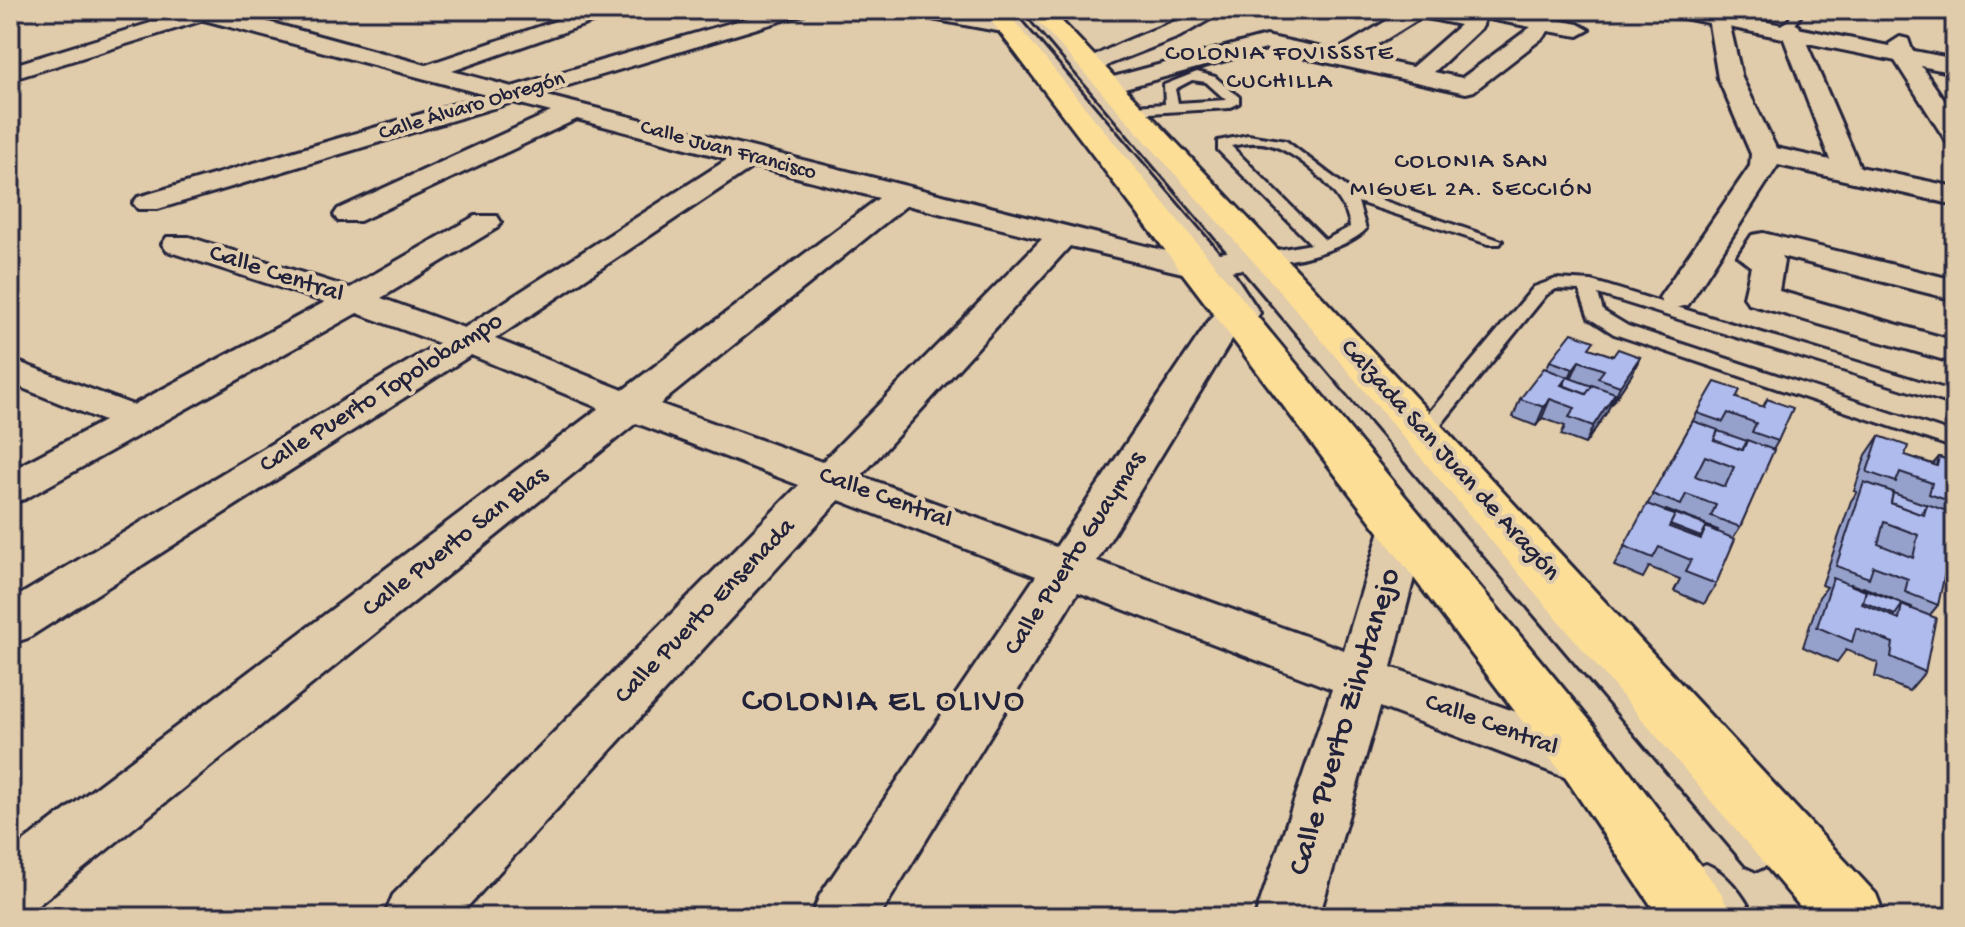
<svg xmlns="http://www.w3.org/2000/svg" width="1965" height="927" font-family="'Gochi Hand',sans-serif">
  <rect width="100%" height="100%" fill="#e0cbaa"/>
  <filter id="ink" filterUnits="userSpaceOnUse"><feTurbulence type="fractalNoise" baseFrequency=".0125" numOctaves="2"/><feDisplacementMap in="SourceGraphic" scale="16" xChannelSelector="R" yChannelSelector="G"/><feConvolveMatrix kernelMatrix="1 2 1 2 8 2 1 2 1" color-interpolation-filters="sRGB"/></filter>
  <g filter="url(#ink)">
    <g fill="none" stroke-linecap="round" stroke-linejoin="round">
      <g stroke="#22223b" stroke-width="6">
        <g id="lane">
          <path d="M1000 10H1011L1224 259 1260 313 1257 317H1245L1211 266Z"/>
          <path d="M1023 10H1034L1768 845 1773 855 1768 865 1757 870 1746 865Z"/>
          <path d="M1794 10H1804L1793 28H1785Z"/>
          <path d="M1197 72 1215 77 1239 97V103L1229 108 1134 114 1127 110 1134 106 1165 104 1164 85ZM1192 80 1206 82 1226 100 1178 103 1175 89Z"/>
          <path d="M1248 135 1286 141 1349 189 1502 241 1500 244H1488L1358 202 1366 229C1349 248 1286 266 1261 261V253L1311 244 1218 150V141ZM1242 144C1250 143 1259 142 1267 144 1297 150 1349 197 1350 227L1325 240 1231 146Z"/>
          <path d="M1556 279 1592 281 1955 392V405L1598 294 1603 311 1628 326 1955 434V448L1614 334 1589 318 1579 290 1556 289 1546 295 1431 437H1417L1413 432 1417 427 1534 287Z"/>
          <path d="M1706 864C1726 872 1745 897 1754 917H1716L1690 879 1695 868Z"/>
        </g>
      </g>
      <g stroke="#22223b" stroke-width="6">
        <g id="street">
          <path d="M181 10H224L426 65 588 10H618L615 14 452 71 512 87 775 10H807L804 14 539 94 1162 250 1195 256 1267 247 1278 250 1283 257 1278 264 1195 276 1070 246 861 476 1056 547 1219 306 1231 303 1243 306 1248 313 1097 561 1344 650 1381 527 1388 516 1404 512 1420 516 1427 527 1391 667 1608 745 1616 762 1608 779 1588 786 1380 707 1319 917H1255L1332 689 1078 592 879 917H811L820 895 1036 576 839 500 458 917H384L393 895 799 485 636 423 32 910 10 917V852L599 408 471 355 28 638 10 644V601L439 343 357 313 25 499 10 503V471L104 421 10 383V359L133 405 325 302 167 251 162 244 167 237H189L350 288 475 216H497L501 222 497 228 381 298 464 328 728 159 577 119 360 221H338L334 215 338 209 551 112 513 102 158 209H138L133 203 138 197 486 95 204 20 10 80V66L183 13ZM754 166 879 198 623 390 495 339ZM907 205 1042 239 822 462 660 404Z"/>
          <path d="M906 10C930 10 1003 10 1018 27L1008 33 916 16Z"/>
          <path d="M1201 10H1226L1179 37 1110 64 1101 71H1085L1082 66C1092 51 1177 22 1201 10Z"/>
          <path d="M1405 10 1463 13 1461 10H1504L1578 24 1589 30 1578 36 1548 31 1545 36 1474 91 1466 93 1266 49 1110 92 1098 85 1102 80 1266 36 1336 51ZM1422 17 1460 25 1412 67 1359 56ZM1484 18 1531 27 1462 78 1434 72 1483 26Z"/>
          <path d="M1718 12 1728 18 1742 78 1776 148 1830 160 1779 26 1789 20 1799 26 1860 167 1955 187V205L1778 165 1688 305 1676 308 1664 305 1659 298 1750 166 1751 154 1718 78 1708 18Z"/>
          <path d="M1900 37 1908 39 1914 56 1955 116V143L1946 141 1892 56 1889 44Z"/>
          <path d="M1763 233 1955 280V300L1781 256 1784 261 1779 291 1955 341V363L1749 304 1744 297 1751 266 1738 256 1752 235Z"/>
        </g>
      </g>
      <g stroke="#22223b" stroke-width="6">
        <path id="secondary" d="M1663 10H1706L1955 59V73L1674 16Z"/>
      </g>
      <g stroke="#22223b" stroke-width="6">
        <g id="primary">
          <path d="M983 10H1005L1609 744 1722 894 1731 917H1659L1567 780Z"/>
          <path d="M1028 10H1051L1309 283 1876 894 1885 917H1809L1285 297Z"/>
        </g>
      </g>
      <use href="#lane" fill="#e0cbaa" fill-rule="evenodd"/>
      <use href="#street" fill="#e0cbaa" fill-rule="evenodd"/>
      <use href="#secondary" fill="#e0cbaa" fill-rule="evenodd"/>
      <use href="#primary" fill="#fcde96" fill-rule="evenodd"/>
    </g>
    <g fill="#96a1cb" stroke="#22223b" stroke-width="2" fill-rule="evenodd">
      <path d="M1591 349 1613 356 1640 357 1632 374 1612 404 1610 403 1607 412 1585 444 1561 435 1565 426 1542 418 1536 426 1513 417 1520 399 1546 369 1550 361Z"/>
      <path d="M1736 398 1763 407 1767 399 1778 441 1773 450 1740 527 1733 538 1716 584 1704 604 1674 591 1680 579 1649 567 1643 578 1614 566 1697 413ZM1676 513 1705 524V525L1676 514Z"/>
      <path d="M1879 436 1905 455 1933 464 1939 457 1955 462V511L1953 513 1938 605 1929 616 1925 672 1909 691 1875 677 1878 663 1846 650 1837 662 1803 647 1819 597 1827 587 1822 585 1851 501 1857 492 1854 491 1866 455ZM1863 587 1893 599V600L1862 588Z"/>
    </g>
    <g fill="#7a83a5" stroke="#22223b" stroke-width="2">
      <path d="M1640 357 1632 374 1612 404 1620 386Z"/>
      <path d="M1579 361 1571 379 1565 387 1573 369Z"/>
      <path d="M1615 393 1607 412 1585 444 1593 426Z"/>
      <path d="M1550 399 1542 418 1536 426 1544 407Z"/>
    </g>
    <g fill="#afbbec" stroke="#22223b" stroke-width="2" fill-rule="evenodd">
      <path d="M1572 333 1594 341 1589 348 1613 356 1618 349 1640 357 1620 386 1598 378 1604 370 1579 361 1573 369 1550 361Z"/>
      <path d="M1544 368 1567 377 1561 385 1586 394 1592 385 1615 393 1593 426 1569 417 1575 408 1550 399 1544 407 1520 399Z"/>
      <path d="M1567 377 1592 386 1586 394 1563 385Z"/>
      <path d="M1715 382 1740 390 1736 398 1764 407 1767 399 1793 408 1778 441 1752 432 1756 423 1728 413 1723 422 1697 413Z"/>
      <path d="M1693 421 1718 430 1714 440 1743 450 1747 440 1774 450 1740 527 1711 516 1716 505 1686 494 1681 505 1652 494ZM1705 456 1734 467 1725 487 1695 476Z"/>
      <path d="M1718 431 1747 441 1742 450 1714 440Z"/>
      <path d="M1879 436 1908 446 1905 455 1937 466 1939 457 1955 462V503L1929 494 1932 483 1900 472 1896 482 1867 472Z"/>
      <path d="M1864 482 1893 492 1891 503 1924 515 1927 504 1955 514V527L1938 605 1905 592 1908 579 1873 566 1869 578 1836 566ZM1884 522 1918 535 1913 558 1878 544Z"/>
      <path d="M1893 493 1927 505 1920 514 1891 503Z"/>
      <path d="M1647 504 1675 515 1669 527 1701 539 1706 527 1735 539 1716 584 1685 572 1691 560 1659 547 1653 558 1624 546Z"/>
      <path d="M1666 510 1718 530 1717 532 1706 527 1701 537 1670 525 1675 515 1665 512Z"/>
      <path d="M1833 578 1866 591 1862 604 1899 619 1902 605 1936 618 1925 672 1891 657 1893 643 1856 628 1852 642 1817 627Z"/>
      <path d="M1851 584 1912 607 1911 609 1902 605 1895 615 1863 602 1866 591 1851 585Z"/>
    </g>
  </g>
  <g text-anchor="middle" dominant-baseline="central" stroke-width="8" stroke-linejoin="round" paint-order="stroke">
    <g font-size="22" fill="#22223b" stroke="#e0cbaa">
      <text transform="translate(472 107) rotate(-17)">Calle Álvaro Obregón</text>
      <text transform="translate(728 151) rotate(15)">Calle Juan Francisco</text>
    </g>
    <g font-size="24" letter-spacing="2" fill="#22223b" stroke="#e0cbaa">
      <text x="1280" y="54">COLONIA FOVISSSTE<tspan x="1280" dy="28">CUCHILLA</tspan></text>
      <text x="1472" y="162">COLONIA SAN<tspan x="1472" dy="28">MIGUEL 2A. SECCIÓN</tspan></text>
    </g>
    <g font-size="26" fill="#22223b" stroke="#e0cbaa">
      <text transform="translate(276 275) rotate(18)">Calle Central</text>
      <text transform="translate(382 394) rotate(-32)">Calle Puerto Topolobampo</text>
      <text transform="translate(1449 461) rotate(48)">Calzada San Juan de Aragón</text>
      <text transform="translate(885 499) rotate(20)">Calle Central</text>
      <text transform="translate(456 543) rotate(-38)">Calle Puerto San Blas</text>
      <text transform="translate(1076 554) rotate(-57)">Calle Puerto Guaymas</text>
      <text transform="translate(706 612) rotate(-46)">Calle Puerto Ensenada</text>
      <text transform="translate(1491 726) rotate(20)">Calle Central</text>
    </g>
    <g font-size="32" fill="#22223b" stroke="#e0cbaa">
      <text transform="translate(1346 722) rotate(-73)">Calle Puerto Zihutanejo</text>
    </g>
    <g font-size="34" letter-spacing="2" fill="#22223b" stroke="#e0cbaa">
      <text x="884" y="703">COLONIA EL OLIVO</text>
    </g>
  </g>
  <rect width="1965" height="927" fill="none" stroke="#e0cbaa" stroke-width="40"/>
  <rect x="20" y="20" width="1925" height="887" fill="none" stroke="#22223b" stroke-width="3" filter="url(#ink)"/>
</svg>
